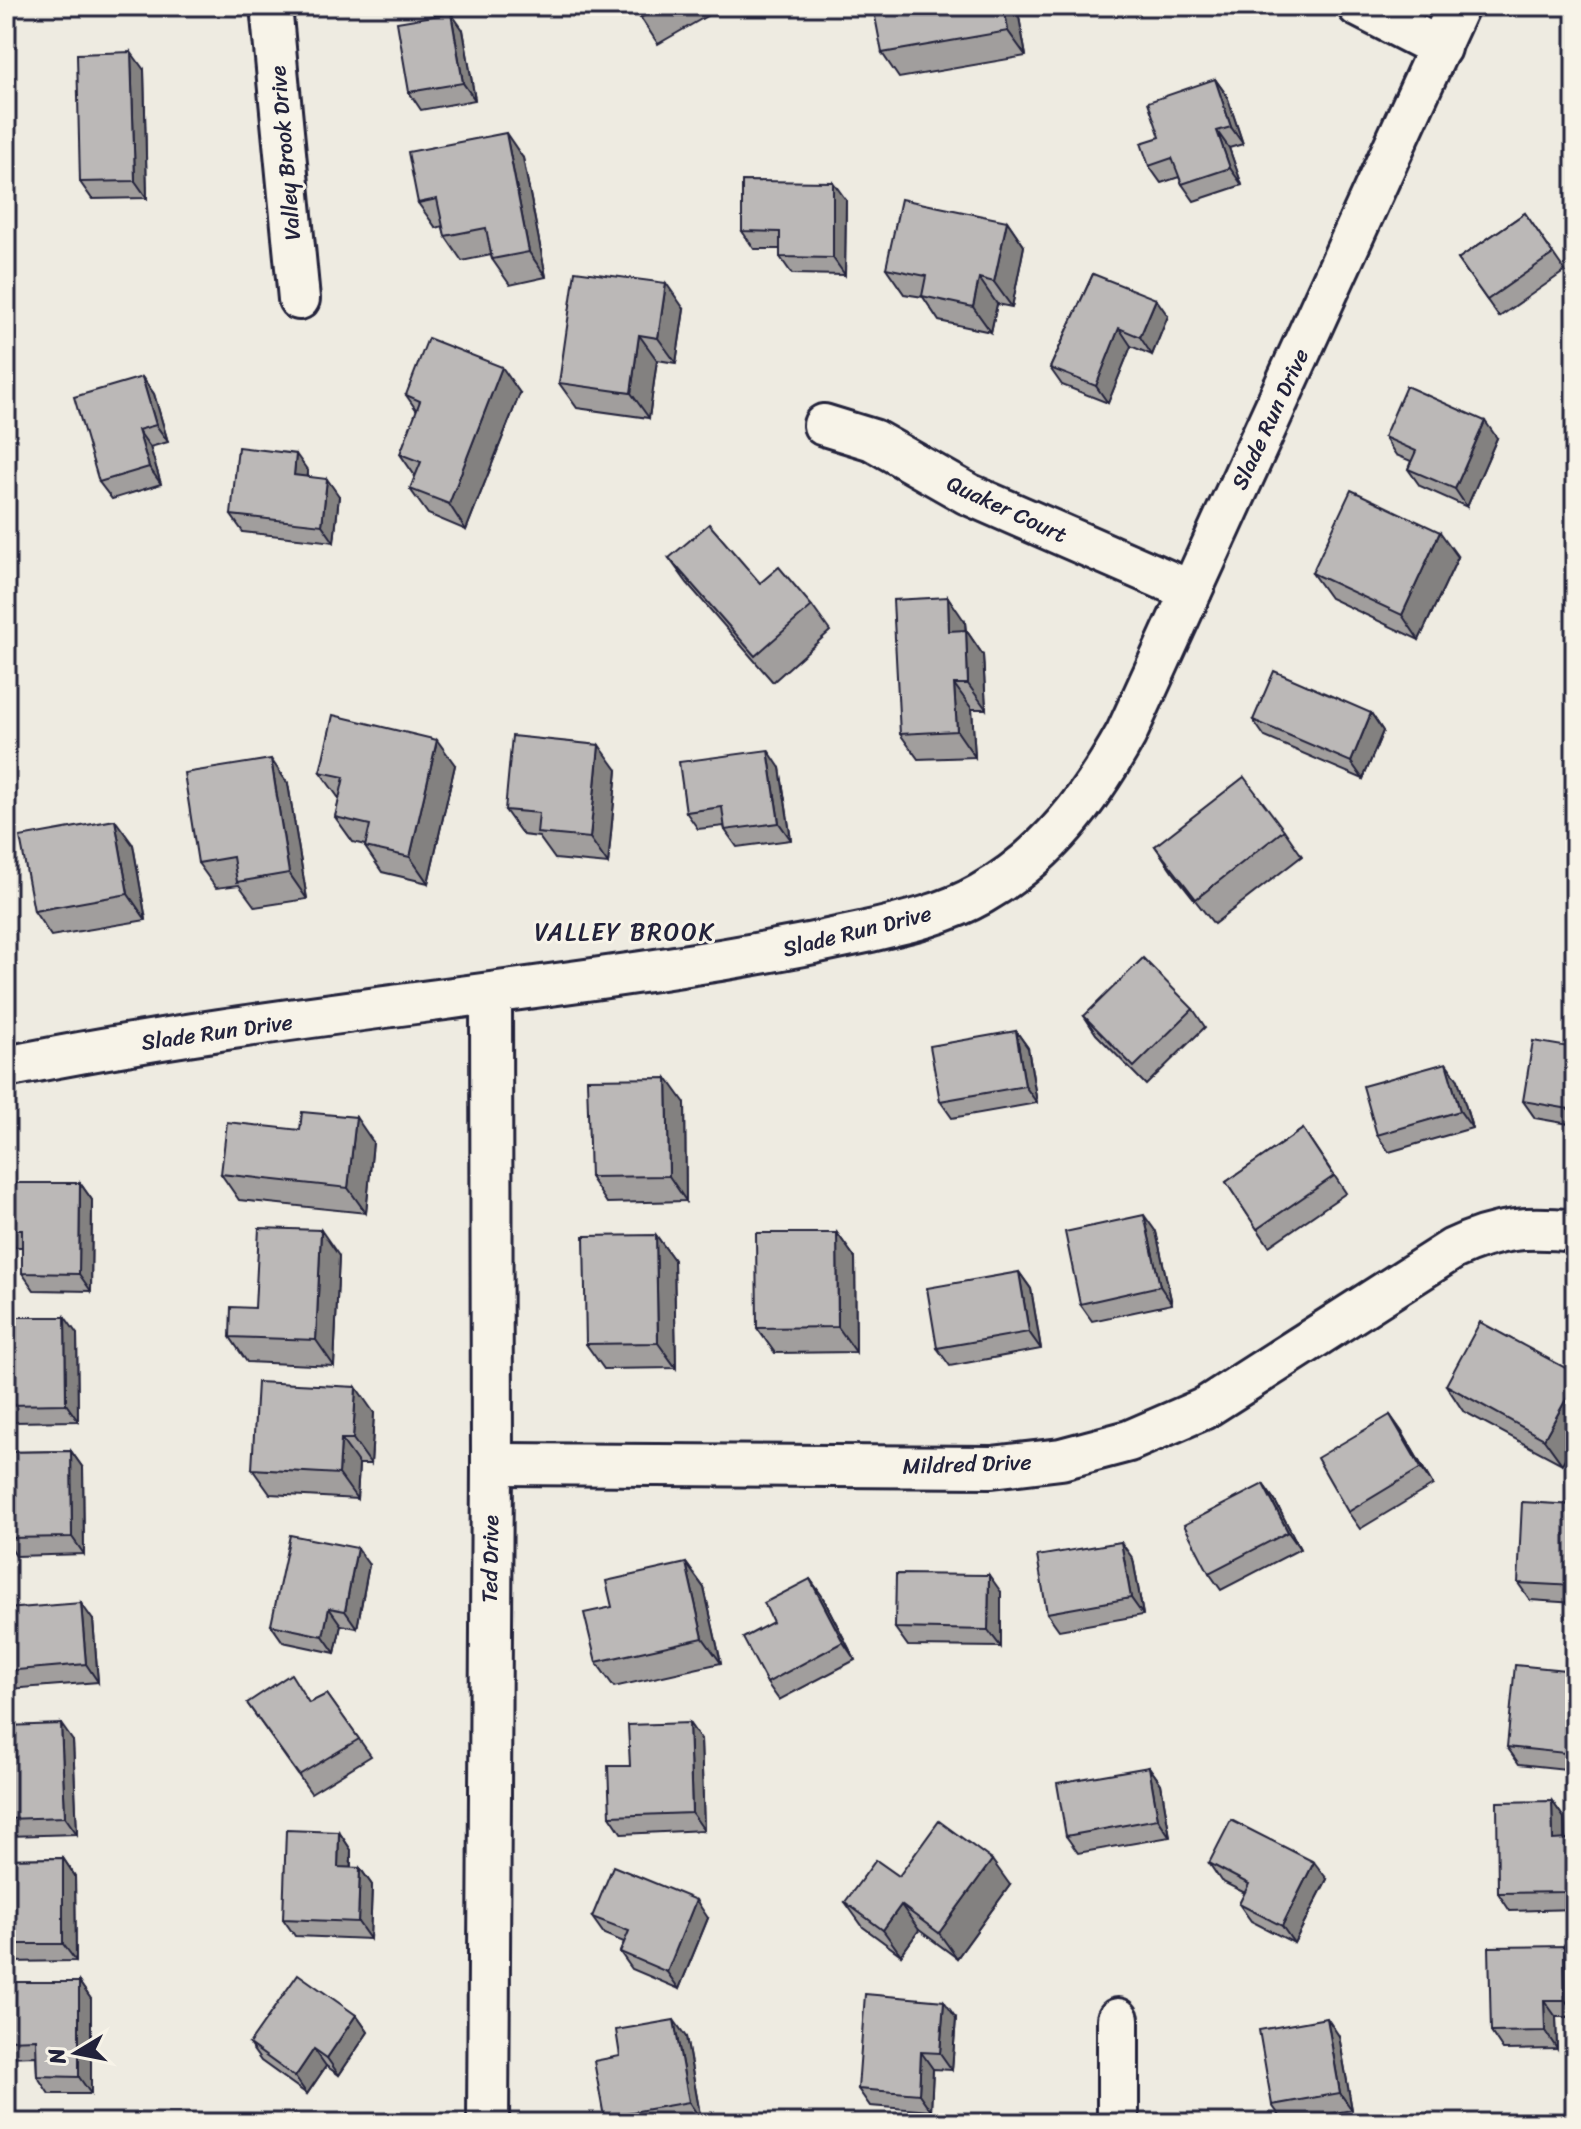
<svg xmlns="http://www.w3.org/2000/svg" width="1581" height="2129" font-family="Sriracha,sans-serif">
  <rect width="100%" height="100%" fill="#eeebe1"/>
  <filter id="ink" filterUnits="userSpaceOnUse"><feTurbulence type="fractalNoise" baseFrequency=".0125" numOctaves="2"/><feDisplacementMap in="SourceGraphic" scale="16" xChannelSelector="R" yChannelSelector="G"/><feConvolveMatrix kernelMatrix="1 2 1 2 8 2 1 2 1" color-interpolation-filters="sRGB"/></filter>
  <g filter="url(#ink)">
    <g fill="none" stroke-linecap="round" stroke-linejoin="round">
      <g stroke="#22223b" stroke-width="46">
        <g id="minor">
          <path d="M271 6 299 299"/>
          <path d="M1358 6 1440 48"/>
          <path d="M824 425 873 440 968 494 1191 591"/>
          <path d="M6 1067C222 1023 444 1002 662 969 731 959 798 947 866 932 905 923 946 914 981 894 1048 856 1090 799 1126 734L1458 6"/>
          <path d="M492 1464 992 1467 1061 1459 1129 1441 1203 1409 1453 1249C1498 1228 1527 1226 1575 1231"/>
          <path d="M488 2123 492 1464 491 995"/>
          <path d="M1118 2123V2019"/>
        </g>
      </g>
      <use href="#minor" stroke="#f7f3e8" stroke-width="40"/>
    </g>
    <g fill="#a19e9d" stroke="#22223b" stroke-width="2">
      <path d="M633 6H724L658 44Z"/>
      <path d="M1017 6 1026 56 899 78 882 53Z"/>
      <path d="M463 30 475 100 421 110 409 92Z"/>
      <path d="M144 70 147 198 92 199 80 182Z"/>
      <path d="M1215 79 1227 96 1243 144 1229 148 1242 185 1194 201 1182 184 1179 177 1161 183 1149 166 1160 137Z"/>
      <path d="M523 158 546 277 510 285 492 259 491 255 462 261 445 236 443 226 436 228 418 203Z"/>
      <path d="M846 200 845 275 792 274 780 257V249H754L742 231Z"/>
      <path d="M1525 213 1565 271 1499 317 1458 259Z"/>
      <path d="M1007 221 1024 246 1012 307 997 304 991 332 939 321 923 297 904 294 886 268Z"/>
      <path d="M1093 274 1168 316 1152 355 1131 346 1108 403 1062 385 1050 368Z"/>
      <path d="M684 309 676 363 657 360 649 418 577 408 559 383Z"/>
      <path d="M142 377 154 394 168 442 150 447 161 484 112 499 99 482Z"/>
      <path d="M520 393 466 530 428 514 410 489 415 476 400 454 417 411 406 395Z"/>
      <path d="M1384 437 1497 438 1467 507 1420 486 1408 469 1411 461 1396 455Z"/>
      <path d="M308 471V477L339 496 334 542 243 532 231 515Z"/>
      <path d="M1458 557 1419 640 1330 598 1312 573Z"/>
      <path d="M669 558 760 583 812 606 830 631 773 682 687 583Z"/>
      <path d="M965 622 966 630 983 655 986 709H972L975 757 918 759 900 734Z"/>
      <path d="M1371 713 1383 731 1363 779 1265 737 1253 720Z"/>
      <path d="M455 765 428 883 382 872 365 847V845L353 842 335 817 340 797H338L320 772Z"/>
      <path d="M780 768 791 840 737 847 725 830 724 826 698 829 686 812Z"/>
      <path d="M617 770 608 864 555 859 539 837 523 835 505 810Z"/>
      <path d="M288 784 307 899 255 907 239 885 216 888 198 863Z"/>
      <path d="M1284 830 1302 856 1214 924 1172 871 1155 846Z"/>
      <path d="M133 845 146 920 51 936 34 911Z"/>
      <path d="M1193 1009 1205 1027 1146 1085 1096 1034 1084 1016Z"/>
      <path d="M1016 1031 1028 1048 1037 1103 952 1118 940 1101Z"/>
      <path d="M1575 1048V1125L1535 1118 1523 1101Z"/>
      <path d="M1458 1080 1472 1128 1389 1152 1377 1135Z"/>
      <path d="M685 1103 686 1201 607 1203 590 1177Z"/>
      <path d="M1303 1129 1346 1193 1269 1246 1226 1182Z"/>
      <path d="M373 1142 366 1213 239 1200 221 1174Z"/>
      <path d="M6 1183H80L92 1200 91 1291 34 1290 22 1273V1247H15L6 1234Z"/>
      <path d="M1156 1232 1172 1304 1092 1321 1080 1304Z"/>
      <path d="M837 1233 855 1258 856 1352 775 1353 757 1328Z"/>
      <path d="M656 1235 674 1260 676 1368 604 1369 586 1344Z"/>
      <path d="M339 1256 334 1366 247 1362 230 1337 255 1308Z"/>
      <path d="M1019 1272 1031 1289 1041 1349 950 1366 937 1348Z"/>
      <path d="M6 1317 77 1334 78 1421 12 1422 6 1414Z"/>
      <path d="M1575 1373V1440L1562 1464 1463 1411 1446 1385Z"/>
      <path d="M374 1413 371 1464H359L357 1499 270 1494 252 1469Z"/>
      <path d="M1390 1415 1402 1432 1433 1485 1360 1529 1348 1512Z"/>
      <path d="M71 1451 83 1468 84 1554 16 1556 6 1541V1452Z"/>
      <path d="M1263 1484 1275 1501 1300 1549 1221 1590 1209 1573Z"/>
      <path d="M1575 1505V1603L1530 1600 1518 1583Z"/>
      <path d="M1133 1559 1143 1615 1059 1630 1047 1613Z"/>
      <path d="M686 1563 704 1588 721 1663 614 1687 596 1662Z"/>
      <path d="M369 1565 357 1628 341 1625 335 1653 283 1642 271 1625Z"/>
      <path d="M810 1579 822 1596 855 1660 779 1700 767 1683 773 1622Z"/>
      <path d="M1001 1592V1647L908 1646 895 1628Z"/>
      <path d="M6 1609 93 1620 98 1682 9 1689 6 1685Z"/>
      <path d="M1575 1671V1770L1519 1764 1507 1747Z"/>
      <path d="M327 1694 371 1756 311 1793 247 1703H310Z"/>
      <path d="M689 1723 701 1740 704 1830 622 1834 610 1816Z"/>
      <path d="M6 1726 73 1741 77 1834 8 1836 6 1833Z"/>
      <path d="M1149 1767 1161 1784 1170 1837 1078 1853 1066 1836Z"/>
      <path d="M1552 1801 1564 1818 1565 1839 1575 1850V1909L1510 1911 1498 1893Z"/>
      <path d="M339 1832 351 1850V1868H360L372 1885 370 1939 295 1936 283 1919Z"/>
      <path d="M63 1858 75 1876 76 1961 7 1962 6 1960V1859Z"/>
      <path d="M1209 1863 1327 1879 1294 1943 1251 1921 1239 1904 1245 1893 1221 1881Z"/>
      <path d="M899 1876 1010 1885 957 1958 919 1930 901 1955 863 1927 845 1902Z"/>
      <path d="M592 1917 708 1918 679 1989 632 1969 620 1952 624 1942 604 1934Z"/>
      <path d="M1564 1946 1575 1962V2017H1556L1557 2049 1503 2050 1491 2032Z"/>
      <path d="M6 1982H79L91 1999V2094H49L37 2076 36 2056 6 2057Z"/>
      <path d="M356 2015 368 2032 339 2075 326 2066 307 2094 261 2061 249 2044Z"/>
      <path d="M956 2018 952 2070 933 2069 931 2111 870 2106 858 2089Z"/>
      <path d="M1339 2036 1352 2110 1284 2122 1272 2105Z"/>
      <path d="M686 2037 701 2120 681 2123H608L604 2117 620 2056Z"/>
    </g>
    <g fill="#838180" stroke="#22223b" stroke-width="2">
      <path d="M1004 6H1017L1026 56 1008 31Z"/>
      <path d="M451 13 463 30 475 100 463 83Z"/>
      <path d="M131 52 144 70 147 198 135 181Z"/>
      <path d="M1215 79 1227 96 1243 144 1231 127Z"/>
      <path d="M1217 131 1229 148 1242 185 1230 168Z"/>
      <path d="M506 133 523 158 546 277 529 252Z"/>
      <path d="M833 182 846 200 845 275 833 258Z"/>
      <path d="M1007 221 1024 246 1012 307 994 282Z"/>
      <path d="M979 278 997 304 991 332 973 307Z"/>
      <path d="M666 283 684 309 676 363 658 338Z"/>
      <path d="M1156 299 1168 316 1152 355 1140 337Z"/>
      <path d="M1119 328 1131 346 1108 403 1096 386Z"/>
      <path d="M639 335 657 360 649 418 631 393Z"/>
      <path d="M502 367 520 393 466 530 449 504Z"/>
      <path d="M142 377 154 394 168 442 156 425Z"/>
      <path d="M1485 421 1497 438 1467 507 1455 489Z"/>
      <path d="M138 430 150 447 161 484 149 467Z"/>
      <path d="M296 454 308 471 306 493 294 475Z"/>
      <path d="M327 479 339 496 334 542 322 525Z"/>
      <path d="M1440 532 1458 557 1419 640 1402 615Z"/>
      <path d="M948 597 965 622 967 656 949 631Z"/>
      <path d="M966 630 983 655 986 709 968 684Z"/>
      <path d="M954 684 972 709 975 757 957 731Z"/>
      <path d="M1371 713 1383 731 1363 779 1351 762Z"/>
      <path d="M437 740 455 765 428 883 410 857Z"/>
      <path d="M599 745 617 770 608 864 590 838Z"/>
      <path d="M768 750 780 768 791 840 779 823Z"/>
      <path d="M271 759 288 784 307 899 289 873Z"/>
      <path d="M115 820 133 845 146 920 128 894Z"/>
      <path d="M1016 1031 1028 1048 1037 1103 1025 1086Z"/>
      <path d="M1446 1063 1458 1080 1472 1128 1460 1111Z"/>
      <path d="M667 1078 685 1103 686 1201 669 1176Z"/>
      <path d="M356 1117 373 1142 366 1213 348 1188Z"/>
      <path d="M80 1183 92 1200 91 1291 79 1274Z"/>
      <path d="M1144 1215 1156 1232 1172 1304 1160 1286Z"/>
      <path d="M321 1230 339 1256 334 1366 316 1340Z"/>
      <path d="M837 1233 855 1258 856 1352 838 1327Z"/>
      <path d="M656 1235 674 1260 676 1368 658 1343Z"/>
      <path d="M1019 1272 1031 1289 1041 1349 1029 1332Z"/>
      <path d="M65 1317 77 1334 78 1421 66 1404Z"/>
      <path d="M1575 1383V1440L1562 1464 1544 1439Z"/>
      <path d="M356 1387 374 1413 371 1464 353 1439Z"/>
      <path d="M1390 1415 1402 1432 1433 1485 1421 1468Z"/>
      <path d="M341 1439 359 1464 357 1499 339 1474Z"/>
      <path d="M71 1451 83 1468 84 1554 72 1537Z"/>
      <path d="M1263 1484 1275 1501 1300 1549 1288 1532Z"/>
      <path d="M1121 1542 1133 1559 1143 1615 1131 1598Z"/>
      <path d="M357 1548 369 1565 357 1628 345 1611Z"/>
      <path d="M686 1563 704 1588 721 1663 703 1638Z"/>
      <path d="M989 1575 1001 1592V1647L988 1630Z"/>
      <path d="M810 1579 822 1596 855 1660 843 1642Z"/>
      <path d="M81 1603 93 1620 98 1682 86 1664Z"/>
      <path d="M329 1608 341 1625 335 1653 323 1636Z"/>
      <path d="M689 1723 701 1740 704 1830 692 1813Z"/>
      <path d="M61 1724 73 1741 77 1834 65 1817Z"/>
      <path d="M1149 1767 1161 1784 1170 1837 1158 1819Z"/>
      <path d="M1552 1801 1564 1818 1565 1857 1553 1840Z"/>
      <path d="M339 1832 351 1850 350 1884 338 1867Z"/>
      <path d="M1568 1839 1575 1850V1902L1568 1892Z"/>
      <path d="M63 1858 75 1876 76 1961 63 1944Z"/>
      <path d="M992 1860 1010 1885 957 1958 939 1933Z"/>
      <path d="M1314 1862 1327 1879 1294 1943 1282 1926Z"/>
      <path d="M360 1868 372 1885 370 1939 358 1922Z"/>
      <path d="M696 1900 708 1918 679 1989 667 1972Z"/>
      <path d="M901 1905 919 1930 901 1955 883 1930Z"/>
      <path d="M1564 1946 1575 1962V2014L1565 2000Z"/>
      <path d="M79 1982 91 1999V2094L79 2077Z"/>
      <path d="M1544 2000 1556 2017 1557 2049 1545 2031Z"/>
      <path d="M944 2001 956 2018 952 2070 940 2053Z"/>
      <path d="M356 2015 368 2032 339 2075 327 2058Z"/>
      <path d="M1327 2018 1339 2036 1352 2110 1340 2093Z"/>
      <path d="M674 2020 686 2037 701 2120 689 2102Z"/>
      <path d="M314 2049 326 2066 307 2094 295 2077Z"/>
      <path d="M921 2052 933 2069 931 2111 919 2094Z"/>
    </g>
    <g fill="#bbb8b7" stroke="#22223b" stroke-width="2">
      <path d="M633 6H662L640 18Z"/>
      <path d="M873 6H1004L1008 31 882 53Z"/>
      <path d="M451 13 463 83 409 92 397 22Z"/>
      <path d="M131 52 135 181 80 182 77 54Z"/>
      <path d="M1215 79 1231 127 1217 131 1230 168 1182 184 1172 158 1149 166 1141 143 1160 137 1148 102Z"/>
      <path d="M506 133 529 252 492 259 486 228 445 236 437 199 418 203 408 152Z"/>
      <path d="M742 181 833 182V258L780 257V232L742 231Z"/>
      <path d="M901 199 1007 221 994 282 979 278 973 307 922 296 926 276 886 268Z"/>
      <path d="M1525 213 1553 254 1487 300 1458 259Z"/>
      <path d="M575 271 666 283 658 338 639 335 631 393 559 383Z"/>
      <path d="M1093 274 1156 299 1140 337 1119 328 1096 386 1050 368Z"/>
      <path d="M428 338 502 367 449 504 410 489 421 462 400 454 420 401 406 395Z"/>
      <path d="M142 377 156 425 138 430 149 467 99 482 74 397Z"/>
      <path d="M1406 386 1485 421 1455 489 1408 469 1416 451 1384 437Z"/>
      <path d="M238 447 296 454 294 475 327 479 322 525 231 515Z"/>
      <path d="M1351 490 1440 532 1402 615 1312 573Z"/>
      <path d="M709 524 760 583 779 567 812 606 755 656 669 558Z"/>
      <path d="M948 597 949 631 966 630 968 684H954L957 731 900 734 893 600Z"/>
      <path d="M1274 671 1371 713 1351 762 1253 720Z"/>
      <path d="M333 715 437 740 410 857 365 847 370 825 335 817 344 777 320 772Z"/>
      <path d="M512 736 599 745 590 838 537 833 539 813 505 810Z"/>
      <path d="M768 750 779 823 725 830 722 807 686 812 679 762Z"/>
      <path d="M271 759 289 873 237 882 233 857 198 863 184 773Z"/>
      <path d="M1244 777 1284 830 1196 899 1155 846Z"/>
      <path d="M115 820 128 894 34 911 20 837Z"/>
      <path d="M1143 958 1193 1009 1134 1067 1084 1016Z"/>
      <path d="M1016 1031 1025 1086 940 1101 930 1046Z"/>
      <path d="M1533 1041 1575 1048V1110L1523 1101Z"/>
      <path d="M1446 1063 1460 1111 1377 1135 1363 1086Z"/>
      <path d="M667 1078 669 1176 590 1177 587 1079Z"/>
      <path d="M302 1112 356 1117 348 1188 221 1174 227 1122 300 1130Z"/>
      <path d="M1303 1129 1334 1176 1257 1229 1226 1182Z"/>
      <path d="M6 1183H80L79 1274 22 1273V1230H6Z"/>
      <path d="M1144 1215 1160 1286 1080 1304 1065 1232Z"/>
      <path d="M259 1228 321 1230 316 1340 230 1337 231 1307 255 1308Z"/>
      <path d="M756 1233H837L838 1327 757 1328Z"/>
      <path d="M656 1235 658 1343 586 1344 584 1236Z"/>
      <path d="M1019 1272 1029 1332 937 1348 927 1288Z"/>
      <path d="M6 1317H65L66 1404 6 1405Z"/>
      <path d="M1480 1322 1575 1373V1383L1544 1439 1446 1385Z"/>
      <path d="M257 1382 356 1387 353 1439H341L339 1474 252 1469Z"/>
      <path d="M1390 1415 1421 1468 1348 1512 1317 1458Z"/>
      <path d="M71 1451 72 1537 6 1538V1452Z"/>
      <path d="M1263 1484 1288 1532 1209 1573 1184 1525Z"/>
      <path d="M1522 1502 1575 1505V1586L1518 1583Z"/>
      <path d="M290 1535 357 1548 345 1611 329 1608 323 1636 271 1625Z"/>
      <path d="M1121 1542 1131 1598 1047 1613 1037 1556Z"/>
      <path d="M686 1563 703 1638 596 1662 584 1613 612 1607 606 1581Z"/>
      <path d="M896 1574 989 1575 988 1630 895 1628Z"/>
      <path d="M810 1579 843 1642 767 1683 743 1638 773 1622 764 1603Z"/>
      <path d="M81 1603 86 1664 6 1671V1609Z"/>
      <path d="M1515 1665 1575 1671V1739L1574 1754 1507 1747Z"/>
      <path d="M291 1674 309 1703 327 1694 359 1739 299 1775 247 1703Z"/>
      <path d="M689 1723 692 1813 610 1816 608 1766H630L628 1725Z"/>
      <path d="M61 1724 65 1817 6 1819V1726Z"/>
      <path d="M1149 1767 1158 1819 1066 1836 1057 1783Z"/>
      <path d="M1552 1801 1553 1840 1568 1839V1892L1498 1893 1497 1802Z"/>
      <path d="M1231 1820 1314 1862 1282 1926 1239 1904 1249 1884 1209 1863Z"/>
      <path d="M939 1821 992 1860 939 1933 901 1905 883 1930 845 1902 876 1860 899 1876Z"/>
      <path d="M286 1830 339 1832 338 1867 360 1868 358 1922 283 1919Z"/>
      <path d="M63 1858V1944H6V1859Z"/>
      <path d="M613 1866 696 1900 667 1972 620 1952 629 1931 592 1917Z"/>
      <path d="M1564 1946 1565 2000H1544L1545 2031 1491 2032 1489 1947Z"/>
      <path d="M298 1974 356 2015 327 2058 314 2049 295 2077 249 2044Z"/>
      <path d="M6 1982H79V2077L37 2076 36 2039 6 2040Z"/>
      <path d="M865 1994 944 2001 940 2053 921 2052 919 2094 858 2089Z"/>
      <path d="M1327 2018 1340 2093 1272 2105 1259 2030Z"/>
      <path d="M674 2020 689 2102 604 2117 594 2061 620 2056 616 2030Z"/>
      <path d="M289 2118 293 2123H281Z"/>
    </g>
  </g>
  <g text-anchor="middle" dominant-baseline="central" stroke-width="6" stroke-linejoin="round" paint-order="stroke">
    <g font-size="22" fill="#22223b" stroke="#f7f3e8">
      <text transform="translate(285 153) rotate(-95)">Valley Brook Drive</text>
      <text transform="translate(1270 419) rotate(-65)">Slade Run Drive</text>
      <text transform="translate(1007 509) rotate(25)">Quaker Court</text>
      <text transform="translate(857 931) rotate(-14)">Slade Run Drive</text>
      <text transform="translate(217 1032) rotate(-8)">Slade Run Drive</text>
      <text transform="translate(967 1464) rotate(-2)">Mildred Drive</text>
      <text transform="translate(490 1559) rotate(-89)">Ted Drive</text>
    </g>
    <g font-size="24" letter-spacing="2" fill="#22223b" stroke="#f7f3e8">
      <text x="625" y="932">VALLEY BROOK</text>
    </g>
  </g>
  <rect width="1581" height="2129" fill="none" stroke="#f7f3e8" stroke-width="32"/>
  <rect x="16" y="16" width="1549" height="2097" fill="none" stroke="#22223b" stroke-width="3" filter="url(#ink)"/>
  <g transform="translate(76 2053) rotate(260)" stroke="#f7f3e8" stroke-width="6" paint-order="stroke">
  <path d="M0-6L14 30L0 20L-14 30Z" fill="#22223b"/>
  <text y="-12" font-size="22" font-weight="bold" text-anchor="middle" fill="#22223b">N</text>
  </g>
</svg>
